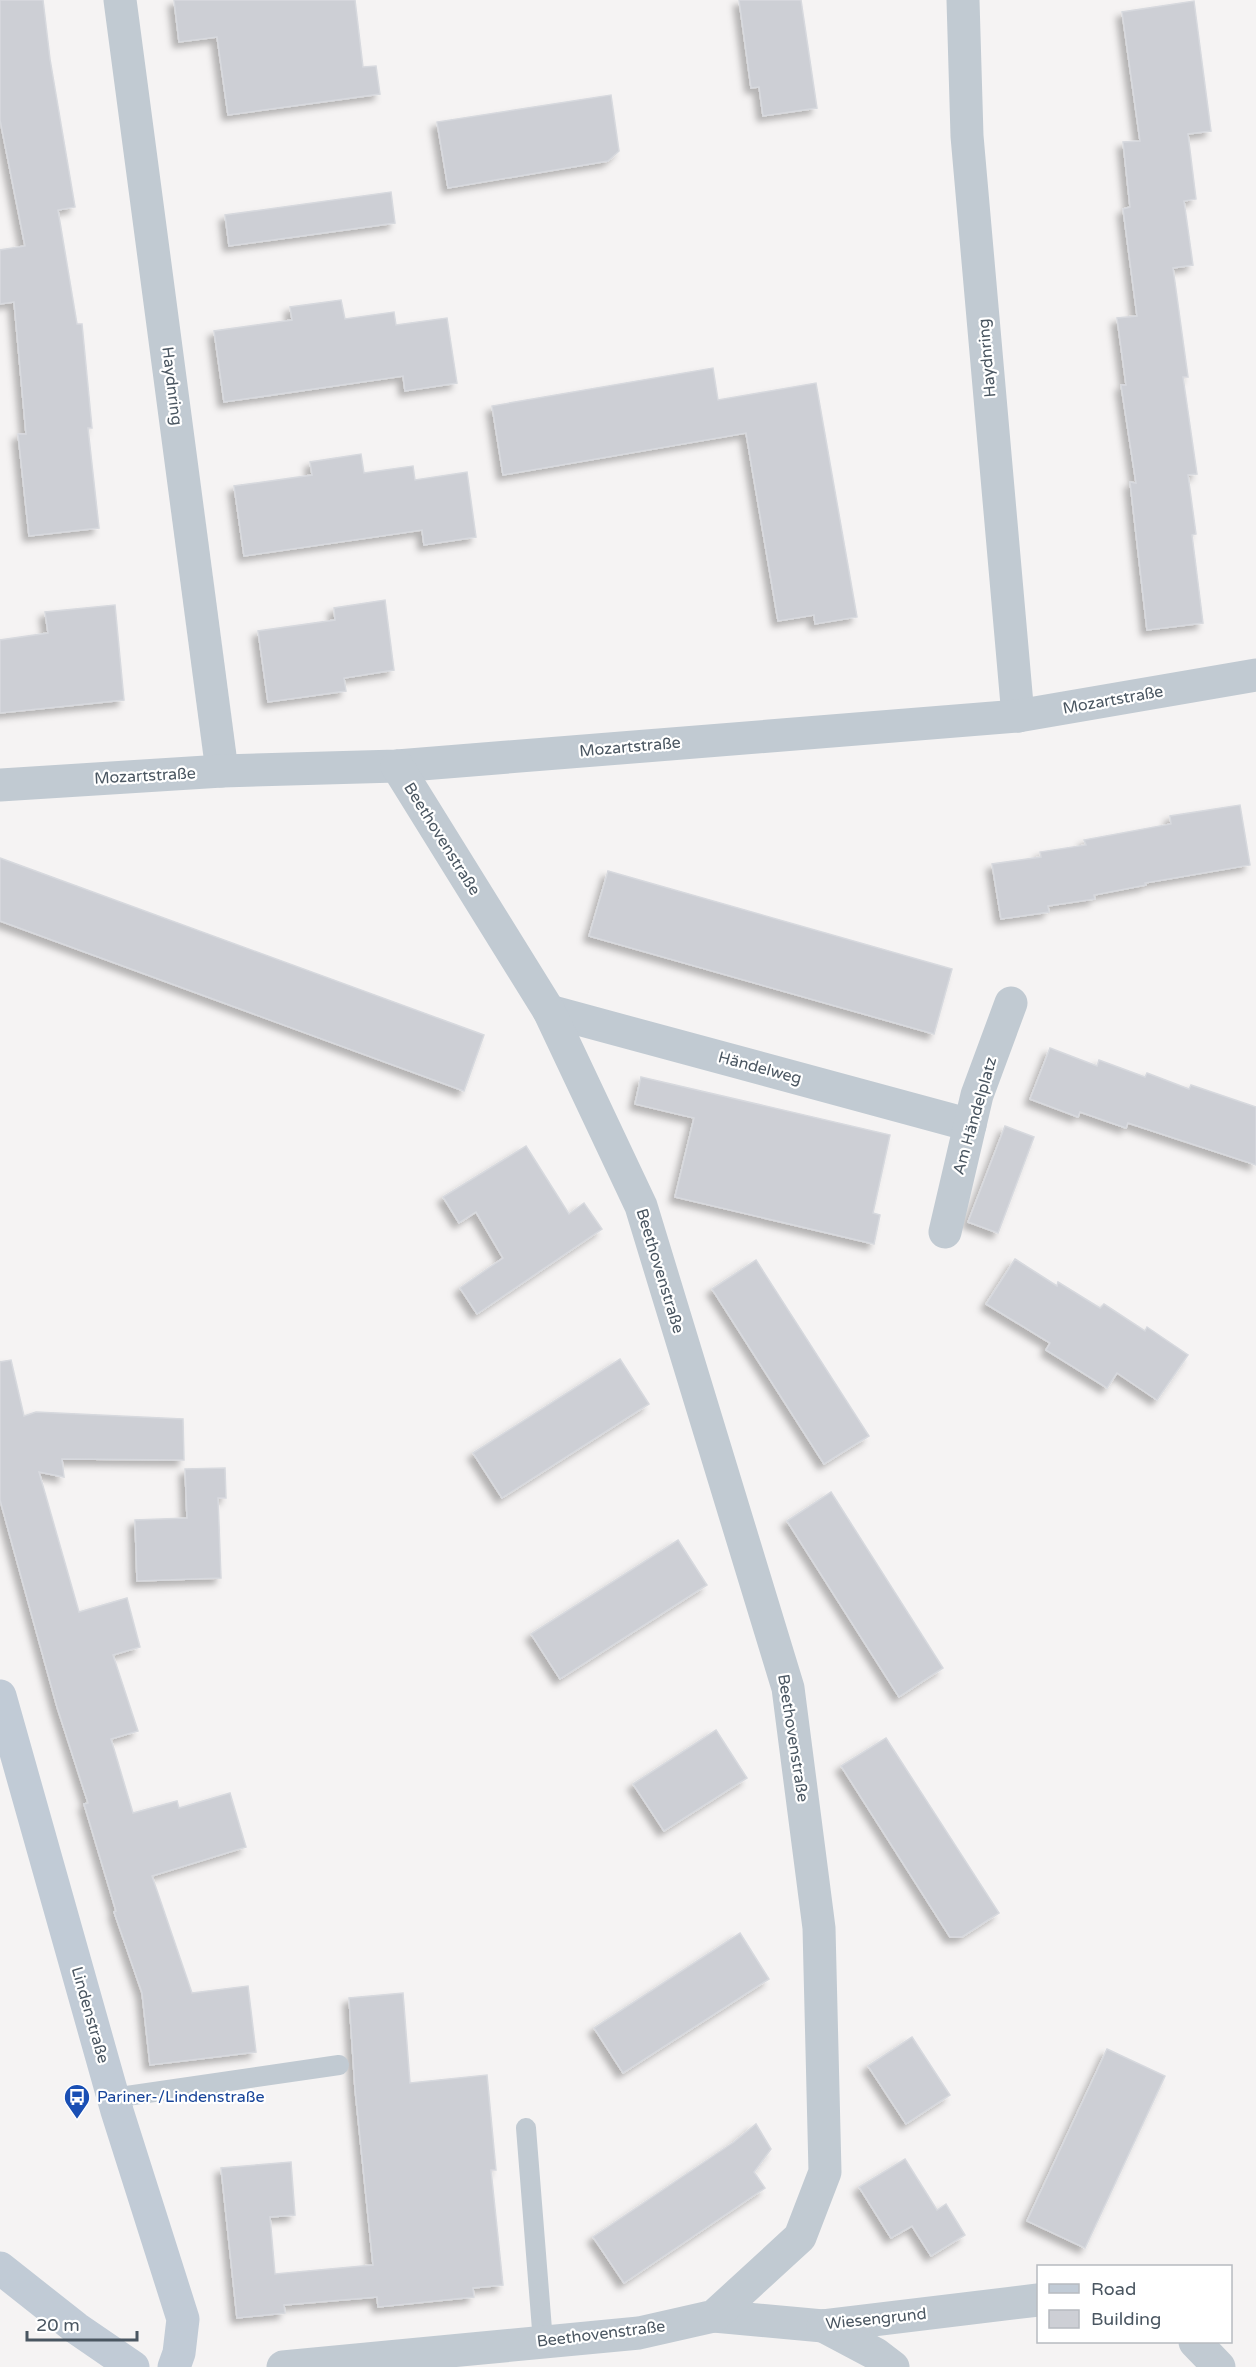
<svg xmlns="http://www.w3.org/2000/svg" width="1256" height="2367" font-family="'Varela Round',sans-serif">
  <defs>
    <filter id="shadow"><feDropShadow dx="-5.5" dy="5.5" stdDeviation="3" flood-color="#0004"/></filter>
  </defs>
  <rect width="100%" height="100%" fill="#f5f3f3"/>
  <g fill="#cdcfd5" stroke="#d7d9de" stroke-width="1.5" filter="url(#shadow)">
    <path d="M0 0H43L50 59 75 207 58 210 77 324H82L92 428H88L99 528 29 536 18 434H26L14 302 0 304V250L25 246 0 120Z"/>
    <path d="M174 0H355L363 67 376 66 380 94 228 115 217 37 179 42Z"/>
    <path d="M739 0H801L817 108 763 116 759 87 751 88Z"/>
    <path d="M1194 1 1211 131 1188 134 1196 199 1184 201 1193 265 1173 268 1188 377H1183L1197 474 1188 475 1196 534 1192 535 1203 623 1147 630 1130 482 1136 483 1121 385H1126L1117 318 1137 316 1123 209 1130 207 1123 142 1140 141 1122 12Z"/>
    <path d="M611 95 619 151 608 161 448 188 437 122Z"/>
    <path d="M391 192 395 223 229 246 225 215Z"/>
    <path d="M341 300 345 319 394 312 396 325 447 318 457 383 405 391 403 376 224 402 214 331 292 320 290 307Z"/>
    <path d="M713 368 718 400 816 383 857 617 815 624 814 615 778 621 746 433 503 475 492 406Z"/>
    <path d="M361 454 364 473 413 466 415 480 467 472 476 537 424 545 422 530 244 556 234 486 312 475 310 462Z"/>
    <path d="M385 600 394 670 344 678 346 691 268 702 258 631 335 620 334 608Z"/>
    <path d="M115 605 124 700 0 713V640L48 633 45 612Z"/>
    <path d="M1240 805 1250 865 1145 883 1146 885 1094 895 1095 899 1048 906 1049 912 1001 919 992 864 1041 857 1040 852 1086 845 1084 840 1171 824 1170 816Z"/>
    <path d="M0 858 484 1035 464 1091 0 921Z"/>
    <path d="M608 871 952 969 934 1034 589 936Z"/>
    <path d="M1050 1048 1097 1066 1099 1060 1145 1077 1147 1073 1189 1089 1191 1085 1256 1107V1165L1128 1123 1126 1128 1080 1112 1078 1117 1030 1099Z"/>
    <path d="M641 1077 890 1135 873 1213 880 1215 874 1244 675 1197 694 1118 635 1104Z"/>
    <path d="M1005 1126 1034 1137 998 1233 968 1222Z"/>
    <path d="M526 1146 569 1214 584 1203 602 1229 477 1314 460 1288 503 1258 476 1212 459 1223 443 1197Z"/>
    <path d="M1015 1259 1057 1286 1058 1282 1100 1308 1104 1304 1145 1331 1147 1327 1188 1355 1157 1400 1117 1373 1107 1388 1046 1350 1050 1343 986 1304Z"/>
    <path d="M756 1260 869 1436 824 1464 712 1289Z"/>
    <path d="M620 1359 649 1404 502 1498 473 1453Z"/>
    <path d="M11 1360 24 1416 36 1412 183 1419 184 1460 62 1459 64 1477 39 1472 79 1612 127 1598 140 1647 113 1655 138 1731 111 1739 133 1813 177 1801 179 1808 230 1793 246 1847 152 1876 192 1993 248 1986 256 2052 150 2065 142 1993 114 1912 116 1911 84 1804 88 1803 57 1707 0 1500V1362Z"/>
    <path d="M225 1468 226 1498H218L221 1578 137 1581 135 1520 187 1518 185 1469Z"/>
    <path d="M831 1492 943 1668 899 1697 787 1521Z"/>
    <path d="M678 1540 707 1585 560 1679 531 1634Z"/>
    <path d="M716 1730 747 1778 664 1831 633 1784Z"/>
    <path d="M886 1738 999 1913 962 1937H950L841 1766Z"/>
    <path d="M740 1933 769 1979 623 2073 594 2028Z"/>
    <path d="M403 1993 410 2083 487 2075 496 2170H491L503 2285 473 2288 474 2297 378 2307 377 2297 284 2305 285 2313 237 2318 221 2168 291 2162 295 2215 270 2217 275 2274 373 2265 355 2089 349 1998Z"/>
    <path d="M912 2037 950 2095 906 2124 868 2066Z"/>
    <path d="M1107 2049 1165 2076 1085 2248 1027 2221Z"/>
    <path d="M756 2124 771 2149 754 2172 765 2188 624 2283 593 2237 734 2142Z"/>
    <path d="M905 2159 937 2210 946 2204 965 2235 931 2256 912 2226 891 2238 859 2187Z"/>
  </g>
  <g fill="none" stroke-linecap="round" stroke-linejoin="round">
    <g stroke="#c1cad2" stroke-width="20">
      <path d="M113 2098 339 2065"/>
      <path d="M526 2128 543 2342"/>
    </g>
    <g stroke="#c1cad2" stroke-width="33">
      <path d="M120 0 222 771"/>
      <path d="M963 0 967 136 1018 716"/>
      <path d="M0 785 222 771 397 766 1018 716 1256 675"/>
      <path d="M549 1011 970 1125"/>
      <path d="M945 1232 977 1095 1011 1003"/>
      <path d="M714 2316 823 2326 1038 2300"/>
      <path d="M823 2326 876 2354 893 2367"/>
      <path d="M1195 2342 1219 2367"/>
      <path d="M283 2367 639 2333 714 2316 800 2237 825 2172 819 1928 788 1688 641 1206 549 1011 397 766"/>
    </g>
    <g stroke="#c1cbd6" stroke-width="33">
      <path d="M0 1696 117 2111 183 2319 179 2353 174 2367"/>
      <path d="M0 2268 76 2328 133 2367"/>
    </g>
  </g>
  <defs>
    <g id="bus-pin" transform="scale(1.35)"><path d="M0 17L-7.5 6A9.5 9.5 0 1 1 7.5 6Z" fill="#1a4fb4" stroke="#fff"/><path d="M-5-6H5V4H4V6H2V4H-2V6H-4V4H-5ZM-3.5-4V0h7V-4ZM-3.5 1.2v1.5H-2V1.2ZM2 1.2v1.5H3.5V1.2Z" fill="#fff"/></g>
  </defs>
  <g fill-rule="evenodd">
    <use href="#bus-pin" x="77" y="2097"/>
  </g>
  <g text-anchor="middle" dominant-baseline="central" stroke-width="4.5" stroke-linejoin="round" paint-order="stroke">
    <g font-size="16" fill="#4a5661" stroke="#fff">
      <text transform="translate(987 358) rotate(-95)">Haydnring</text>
      <text transform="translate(172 386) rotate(83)">Haydnring</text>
      <text transform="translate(1113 700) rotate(-10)">Mozartstraße</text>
      <text transform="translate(630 747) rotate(-5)">Mozartstraße</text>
      <text transform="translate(145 776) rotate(-3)">Mozartstraße</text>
      <text transform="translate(442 839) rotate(58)">Beethovenstraße</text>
      <text transform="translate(760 1068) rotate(15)">Händelweg</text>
      <text transform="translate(975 1116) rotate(-74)">Am Händelplatz</text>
      <text transform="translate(660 1271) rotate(73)">Beethovenstraße</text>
      <text transform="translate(793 1738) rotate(81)">Beethovenstraße</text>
      <text transform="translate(90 2015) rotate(74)">Lindenstraße</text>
      <text transform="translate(876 2319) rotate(-6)">Wiesengrund</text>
      <text transform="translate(601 2334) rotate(-7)">Beethovenstraße</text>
    </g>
    <g font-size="16" fill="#164399" stroke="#fff" text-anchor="start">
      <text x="97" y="2097">Pariner-/Lindenstraße</text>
    </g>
  </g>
  <rect x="1037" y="2265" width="195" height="78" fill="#ffffff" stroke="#b7bbc0" stroke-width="1.5"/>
  <rect x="1049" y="2284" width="30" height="9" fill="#c1cbd6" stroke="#b7bbc0" stroke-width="1.5"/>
  <text x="1091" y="2295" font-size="18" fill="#4a5661">Road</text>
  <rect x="1049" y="2310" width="30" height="18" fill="#cdcfd5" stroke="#b7bbc0" stroke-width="1.5"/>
  <text x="1091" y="2325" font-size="18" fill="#4a5661">Building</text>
  <path d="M27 2331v9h110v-9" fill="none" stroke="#4a5661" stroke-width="3"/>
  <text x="36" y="2331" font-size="18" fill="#4a5661" stroke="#ffffff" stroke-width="4.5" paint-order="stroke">20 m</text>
</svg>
